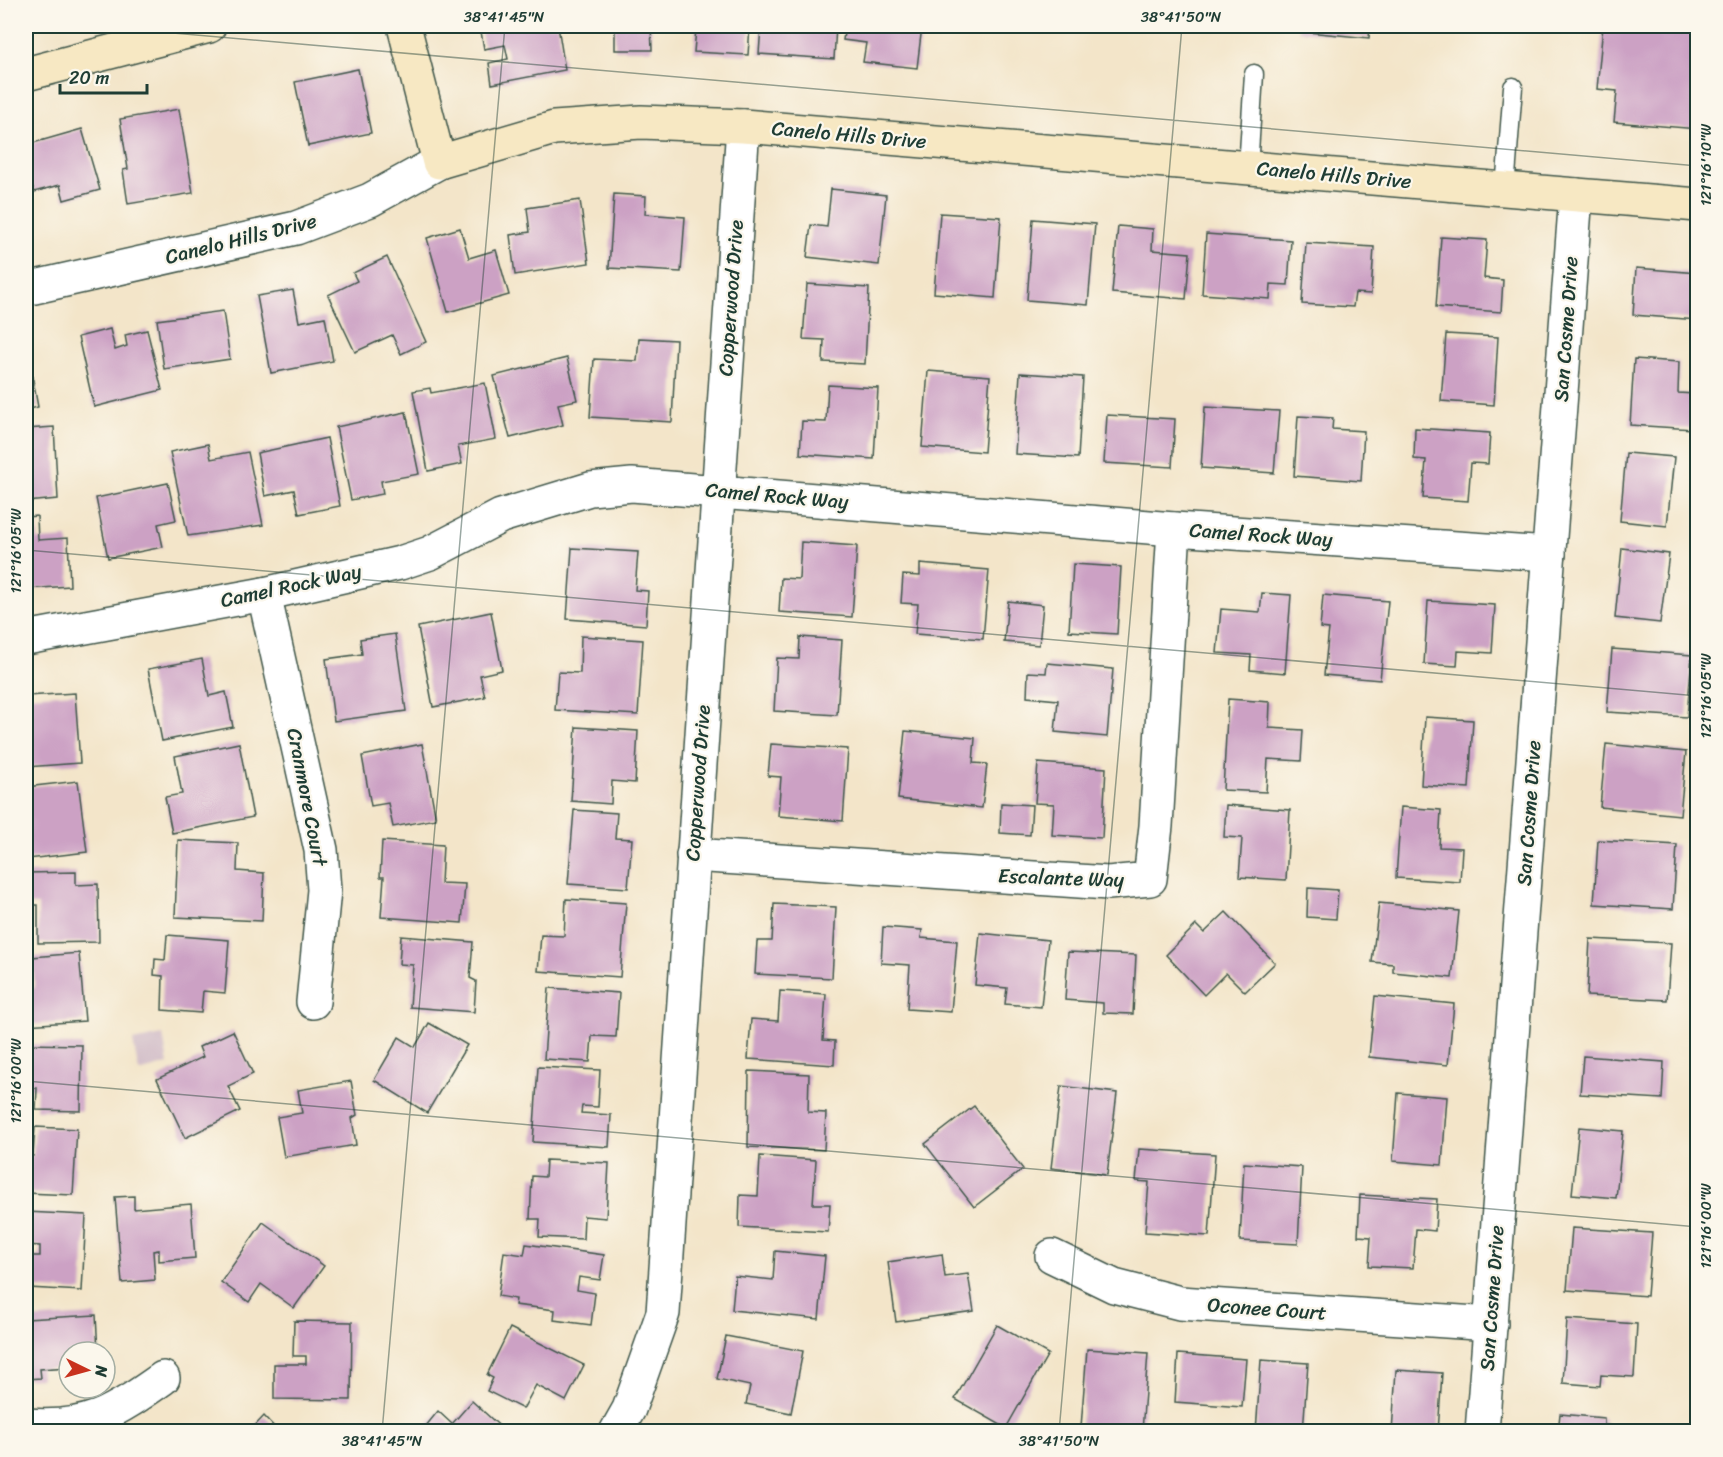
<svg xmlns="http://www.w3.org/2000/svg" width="1723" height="1457" font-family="Sriracha,sans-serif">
  <rect width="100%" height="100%" fill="#fbf7ec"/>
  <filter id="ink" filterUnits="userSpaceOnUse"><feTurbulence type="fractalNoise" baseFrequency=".0167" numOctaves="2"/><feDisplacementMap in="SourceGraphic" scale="12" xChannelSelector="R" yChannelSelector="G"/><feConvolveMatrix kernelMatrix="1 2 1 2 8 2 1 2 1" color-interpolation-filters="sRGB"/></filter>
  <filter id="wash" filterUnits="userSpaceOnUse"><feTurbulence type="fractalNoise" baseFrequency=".008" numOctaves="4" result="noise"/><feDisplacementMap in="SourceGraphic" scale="24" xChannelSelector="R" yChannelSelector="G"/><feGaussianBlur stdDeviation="1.35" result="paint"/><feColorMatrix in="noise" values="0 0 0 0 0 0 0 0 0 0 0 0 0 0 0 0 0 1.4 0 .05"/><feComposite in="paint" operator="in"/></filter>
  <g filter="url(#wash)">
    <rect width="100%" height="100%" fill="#f3e5c9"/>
    <path fill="#d2bdc8" d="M163 1035 168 1064 139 1072 133 1041Z"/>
    <g id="blocks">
      <g fill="#cca1c4">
        <path d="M480 26H558L565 70 492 84 489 63 508 59 505 45 484 49Z"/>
        <path d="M615 26H651L652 50H615Z"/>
        <path d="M681 26H750L748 55 694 52 696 29 681 28Z"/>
        <path d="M761 26H836L834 59 759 54Z"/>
        <path d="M845 26H922L917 68 863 62 866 43 843 40Z"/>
        <path d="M1299 26H1370L1369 38 1298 31Z"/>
        <path d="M1603 26H1698V129L1614 122 1617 91 1597 89Z"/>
        <path d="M358 69 371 133 308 146 295 82Z"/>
        <path d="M179 109 193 193 128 204 123 170 128 169 120 119Z"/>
        <path d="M82 129 100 190 64 200 60 185 34 192 26 163V145Z"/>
        <path d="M831 189 886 195 879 265 807 257 811 225 827 227Z"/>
        <path d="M614 194 646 196 645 214 685 217 681 272 609 268Z"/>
        <path d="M580 200 589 263 515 275 510 235 530 232 527 208Z"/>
        <path d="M940 213 1001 217 995 298 934 293Z"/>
        <path d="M1033 219 1095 224 1088 305 1027 300Z"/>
        <path d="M1118 226 1153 229 1152 250 1190 253 1186 299 1112 293Z"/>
        <path d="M460 228 469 258 496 250 509 295 448 312 427 238Z"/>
        <path d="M1206 234 1291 240 1288 285 1271 284 1270 299 1202 294Z"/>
        <path d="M1441 237 1487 240 1484 278 1503 280 1501 312 1436 307Z"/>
        <path d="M1306 243 1374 247 1371 294 1355 293 1353 307 1302 304Z"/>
        <path d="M387 257 426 342 401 354 392 335 355 352 328 295 357 281 353 273Z"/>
        <path d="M1636 268 1698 273V320L1633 315Z"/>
        <path d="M807 284 869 288 865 364 823 362 824 340 803 339Z"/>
        <path d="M293 290 299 322 325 317 333 361 271 373 257 296Z"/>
        <path d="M223 311 230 359 164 369 157 320Z"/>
        <path d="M110 329 115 350 127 346 125 335 147 330 162 390 94 407 78 337Z"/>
        <path d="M1446 334 1498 337 1494 405 1441 401Z"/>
        <path d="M639 338 676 340 672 422 590 417 594 359 637 361Z"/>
        <path d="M27 347 38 407 26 410V348Z"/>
        <path d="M567 358 577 400 558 404 563 425 510 438 494 376Z"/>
        <path d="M1634 359 1679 362 1678 393 1695 394 1693 429 1630 425Z"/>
        <path d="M928 371 990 376 984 452 922 447Z"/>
        <path d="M1020 373 1083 377 1078 458 1015 454Z"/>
        <path d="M485 383 496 439 458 446 462 464 428 471 413 391 430 388 431 393Z"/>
        <path d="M828 385 878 388 874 459 800 454 802 421 826 422Z"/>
        <path d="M1205 407 1279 411 1274 473 1201 468Z"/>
        <path d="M406 412 419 474 381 481 383 494 351 500 336 427Z"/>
        <path d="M1107 415 1175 419 1172 467 1104 463Z"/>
        <path d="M1298 416 1333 418 1332 429 1364 431 1361 481 1294 476Z"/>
        <path d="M54 427 58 499 26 502V429Z"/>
        <path d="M1415 428 1490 433 1488 464 1471 463 1468 501 1423 498 1426 460 1414 459Z"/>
        <path d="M327 438 340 506 299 514 294 490 265 496 257 453Z"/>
        <path d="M208 444 211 459 248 452 263 525 188 536 170 452Z"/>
        <path d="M1626 453 1674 457 1667 526 1620 521Z"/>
        <path d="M168 483 176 520 158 524 163 547 108 558 96 498Z"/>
        <path d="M37 516 38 540 68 538 70 586 26 589V517Z"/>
        <path d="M801 542 857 546 852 617 779 612 781 578 799 579Z"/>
        <path d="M572 548 638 552 635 590 648 591 646 625 567 619Z"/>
        <path d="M1622 548 1669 554 1660 623 1615 618Z"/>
        <path d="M920 564 989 570 983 639 915 634 918 604 901 603 903 575 920 576Z"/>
        <path d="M1073 564 1121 567 1117 634 1069 631Z"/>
        <path d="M1262 593 1291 595 1285 673 1250 670 1251 655 1217 653 1221 609 1260 612Z"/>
        <path d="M1323 595 1388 601 1380 680 1324 675 1329 629 1320 628Z"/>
        <path d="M1008 601 1043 605 1039 645 1004 642Z"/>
        <path d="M1428 601 1495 605 1492 653 1458 651 1457 666 1424 664Z"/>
        <path d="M491 612 502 670 480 675 485 697 433 707 418 627Z"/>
        <path d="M395 634 406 711 334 721 326 659 362 654 360 639Z"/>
        <path d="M581 636 643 640 638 715 555 710 558 672 580 673Z"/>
        <path d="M800 637 842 640 837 715 774 711 777 658 799 659Z"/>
        <path d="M1612 649 1692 655 1687 717 1607 712Z"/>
        <path d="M202 659 209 696 226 692 233 727 162 741 148 669Z"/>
        <path d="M1047 663 1113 669 1107 737 1055 732 1058 700 1027 697 1028 672 1046 673Z"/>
        <path d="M75 693 80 763 26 767V696Z"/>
        <path d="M1228 699 1270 702 1269 728 1303 730 1301 761 1268 759 1266 792 1223 790Z"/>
        <path d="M1425 717 1473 720 1469 788 1421 785Z"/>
        <path d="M576 727 638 731 635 783 612 781 611 804 571 801Z"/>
        <path d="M905 731 975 738 973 763 987 764 982 808 898 799Z"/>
        <path d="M239 743 253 817 172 833 165 797 182 794 175 756Z"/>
        <path d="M422 744 436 819 393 827 388 803 371 806 362 756Z"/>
        <path d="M771 744 848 749 843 821 778 816 781 777 768 776Z"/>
        <path d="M1606 744 1686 752 1680 815 1600 807Z"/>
        <path d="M1038 763 1106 768 1102 838 1052 835 1054 804 1035 803Z"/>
        <path d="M78 781 87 852 28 859 26 787Z"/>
        <path d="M1001 803 1032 805 1030 835 1000 833Z"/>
        <path d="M1226 805 1290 810 1286 880 1239 877 1242 838 1224 837Z"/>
        <path d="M1401 807 1441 810 1439 847 1462 848 1460 882 1396 878Z"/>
        <path d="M574 810 617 813 615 838 632 839 628 888 568 884Z"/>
        <path d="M178 840 238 843 237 871 264 873 262 921 175 917Z"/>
        <path d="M1598 840 1677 845 1673 909 1594 904Z"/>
        <path d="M382 841 443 845 441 883 465 884 462 923 381 917 384 877H380Z"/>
        <path d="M76 872V885L98 884 99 942 38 943V905H26V873Z"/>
        <path d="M1308 888 1338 890 1336 919 1307 917Z"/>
        <path d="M566 899 626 903 620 977 538 971 541 935 564 936Z"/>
        <path d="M1379 903 1459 911 1452 978 1393 972V964L1372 962Z"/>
        <path d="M774 904 836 907 832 978 755 974 757 941H772Z"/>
        <path d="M1226 912 1275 963 1245 992 1226 973 1204 995 1166 955 1196 925 1204 933Z"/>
        <path d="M883 927 922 930 921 938 957 941 951 1012 907 1009 910 965 881 963Z"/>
        <path d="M980 933 1048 940 1041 1007 1005 1004 1007 988 975 985Z"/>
        <path d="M167 935 229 940 225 993 203 991 201 1013 162 1010 163 976 154 975 155 959 165 960Z"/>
        <path d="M401 936 473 942 470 978 476 981 474 1012 410 1007 413 965 399 964Z"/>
        <path d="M1590 939 1671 943 1667 1000 1587 996Z"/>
        <path d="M1068 952 1136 955 1133 1014 1103 1013V1003L1065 1000Z"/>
        <path d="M79 953 85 1021 26 1025V989L35 988 32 957Z"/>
        <path d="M549 988 619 993 616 1037 592 1036 590 1062 544 1059Z"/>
        <path d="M780 991 826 994 823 1040 835 1041 834 1065 748 1059 751 1019 778 1021Z"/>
        <path d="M1375 996 1454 1004 1448 1065 1369 1057Z"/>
        <path d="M429 1023 467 1045 427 1113 374 1080 399 1037 415 1047Z"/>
        <path d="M233 1031 253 1074 228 1086 240 1111 185 1138 157 1079 203 1057 199 1047Z"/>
        <path d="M26 1044 82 1045 81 1111 36 1110 37 1088H26Z"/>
        <path d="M1583 1056 1664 1062 1662 1099 1580 1094Z"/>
        <path d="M538 1067 600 1070 598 1107 582 1106 581 1113 611 1115 609 1147 533 1142Z"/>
        <path d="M749 1071 809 1074 808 1112 826 1113 824 1150 748 1147Z"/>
        <path d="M351 1081 357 1115 352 1118 356 1145 284 1157 277 1117 302 1113 298 1090Z"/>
        <path d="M1061 1086 1117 1093 1107 1175 1051 1168Z"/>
        <path d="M1398 1093 1447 1097 1442 1165 1393 1161Z"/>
        <path d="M974 1106 1023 1169 974 1207 925 1144Z"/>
        <path d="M35 1127 77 1129 73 1195 26 1193V1155L33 1156Z"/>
        <path d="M1579 1127 1623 1131 1616 1198 1572 1194Z"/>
        <path d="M1139 1149 1215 1154 1209 1236 1145 1232 1149 1182 1136 1181Z"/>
        <path d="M760 1156 816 1160 813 1204H830L828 1232 739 1227 740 1195 758 1196Z"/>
        <path d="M546 1160 609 1163 606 1218 584 1216 583 1239 539 1237 540 1219H530L532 1176 545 1177Z"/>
        <path d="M1244 1163 1302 1167 1298 1244 1240 1241Z"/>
        <path d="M1360 1195 1437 1199 1435 1231 1416 1229 1413 1268 1369 1266 1371 1237 1358 1236Z"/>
        <path d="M134 1196V1209L191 1204 195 1258 159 1261V1250L153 1251 155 1280 122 1283 115 1197Z"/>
        <path d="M26 1212 86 1215 82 1291 29 1288 31 1256H40V1246L26 1245Z"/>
        <path d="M263 1222 324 1266 294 1308 261 1284 249 1302 221 1282Z"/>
        <path d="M1572 1228 1652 1233 1647 1296 1567 1290Z"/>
        <path d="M526 1244 604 1255 600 1280 579 1277 577 1290 595 1293 591 1325 554 1320 555 1310 515 1305 516 1299 498 1296 504 1252 524 1255Z"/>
        <path d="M775 1251 825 1256 819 1319 732 1310 735 1276 773 1280Z"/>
        <path d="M942 1254 945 1277 968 1274 974 1311 896 1322 888 1262Z"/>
        <path d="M96 1315 98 1352H69V1367L40 1369 41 1378 26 1379V1319Z"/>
        <path d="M1567 1319 1637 1324 1634 1377 1601 1375 1600 1386 1563 1383Z"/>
        <path d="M294 1321 352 1322 351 1400 274 1399V1364H306V1356H293Z"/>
        <path d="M997 1325 1048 1354 1006 1428 955 1399Z"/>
        <path d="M510 1328 584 1365 566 1401 536 1385 523 1409 487 1391 493 1378 487 1375Z"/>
        <path d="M726 1336 803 1351 791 1413 746 1404 750 1386 717 1379Z"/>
        <path d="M1087 1349 1148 1353 1142 1431 1081 1427Z"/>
        <path d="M1178 1354 1246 1359 1242 1407 1175 1402Z"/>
        <path d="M1261 1360 1308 1363 1303 1432H1256Z"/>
        <path d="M1396 1370 1442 1373 1438 1432H1392Z"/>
        <path d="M472 1401 506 1432H421L438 1411 452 1424Z"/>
        <path d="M1560 1414 1604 1418V1425L1639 1428V1432H1558Z"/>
        <path d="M264 1416 279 1432H249Z"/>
      </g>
    </g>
  </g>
  <g filter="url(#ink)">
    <use href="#blocks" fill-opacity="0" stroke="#3f564a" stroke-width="1.5"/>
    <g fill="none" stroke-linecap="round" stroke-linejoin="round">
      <g stroke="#3f564a" stroke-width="21">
        <g id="lane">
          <path d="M1248 168 1254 74"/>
          <path d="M1505 189 1513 87"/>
        </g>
      </g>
      <g stroke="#3f564a" stroke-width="36">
        <g id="street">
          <path d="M26 289 296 228 370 200 439 162"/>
          <path d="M264 594 321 850 324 890 313 1002"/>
          <path d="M26 638 264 594 400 563 430 553 501 516 590 489 632 485 1174 529 1549 554"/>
          <path d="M693 855 1108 883 1150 879 1156 826 1174 529"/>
          <path d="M1052 1256 1114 1286 1180 1303 1491 1324"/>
          <path d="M26 1425C89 1430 113 1413 163 1378"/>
          <path d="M616 1432 629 1409 663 1313 743 126"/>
          <path d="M1482 1432 1576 195"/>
        </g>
      </g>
      <g stroke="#3f564a" stroke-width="36">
        <g id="secondary">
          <path d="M404 26 439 162 554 128 641 122 743 126 1698 205"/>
          <path d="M26 74 209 26"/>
        </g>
      </g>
      <use href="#lane" stroke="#fff" stroke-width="18"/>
      <use href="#street" stroke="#fff" stroke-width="33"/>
      <use href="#secondary" stroke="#f7e8c3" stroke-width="33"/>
    </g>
  </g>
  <path fill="none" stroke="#1f3d34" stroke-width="1.5" stroke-opacity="0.45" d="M93 26 1698 166M26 550 1698 696M26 1081 1698 1227M382 1432 505 26M1059 1432 1182 26"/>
  <g text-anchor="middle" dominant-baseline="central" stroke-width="4.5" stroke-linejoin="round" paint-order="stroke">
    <g font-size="20" fill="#1f3d34" stroke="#fbf7ec">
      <text transform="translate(849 135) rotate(5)">Canelo Hills Drive</text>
      <text transform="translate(1334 175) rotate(5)">Canelo Hills Drive</text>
      <text transform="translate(241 239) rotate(-14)">Canelo Hills Drive</text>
      <text transform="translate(731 298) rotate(-86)">Copperwood Drive</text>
      <text transform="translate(1566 329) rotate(-86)">San Cosme Drive</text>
      <text transform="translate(777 496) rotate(5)">Camel Rock Way</text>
      <text transform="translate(1261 535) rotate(4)">Camel Rock Way</text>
      <text transform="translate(291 586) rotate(-12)">Camel Rock Way</text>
      <text transform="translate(698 783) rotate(-86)">Copperwood Drive</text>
      <text transform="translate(307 797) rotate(79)">Cranmore Court</text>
      <text transform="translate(1529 813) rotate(-86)">San Cosme Drive</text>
      <text transform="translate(1061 878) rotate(2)">Escalante Way</text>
      <text transform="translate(1492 1298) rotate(-86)">San Cosme Drive</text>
      <text transform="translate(1267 1309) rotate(4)">Oconee Court</text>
    </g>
  </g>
  <rect width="1723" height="1457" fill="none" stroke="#fbf7ec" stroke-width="66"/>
  <g transform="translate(87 1370) rotate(95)"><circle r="28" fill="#fbf7ec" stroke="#a3ada2" stroke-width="1.5"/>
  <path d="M0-4.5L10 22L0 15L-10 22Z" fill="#c8321e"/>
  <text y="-9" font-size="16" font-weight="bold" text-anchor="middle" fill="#1f3d34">N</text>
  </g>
  <path d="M60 84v9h87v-9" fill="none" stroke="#1f3d34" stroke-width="3"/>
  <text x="69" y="84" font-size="18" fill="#1f3d34" stroke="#fbf7ec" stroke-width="4.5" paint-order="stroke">20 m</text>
  <rect x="33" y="33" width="1657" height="1391" fill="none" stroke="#1f3d34" stroke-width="2"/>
  <g font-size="15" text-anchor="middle" fill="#1f3d34">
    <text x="504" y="22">38°41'45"N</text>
    <text x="1181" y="22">38°41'50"N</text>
    <text transform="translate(1706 165) rotate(-90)" y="5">121°16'10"W</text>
    <text transform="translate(16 551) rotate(-90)" y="5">121°16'05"W</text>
    <text transform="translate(1706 696) rotate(-90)" y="5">121°16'05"W</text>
    <text transform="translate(16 1081) rotate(-90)" y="5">121°16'00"W</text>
    <text transform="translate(1706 1226) rotate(-90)" y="5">121°16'00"W</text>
    <text x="382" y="1446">38°41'45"N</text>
    <text x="1059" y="1446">38°41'50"N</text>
  </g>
</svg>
